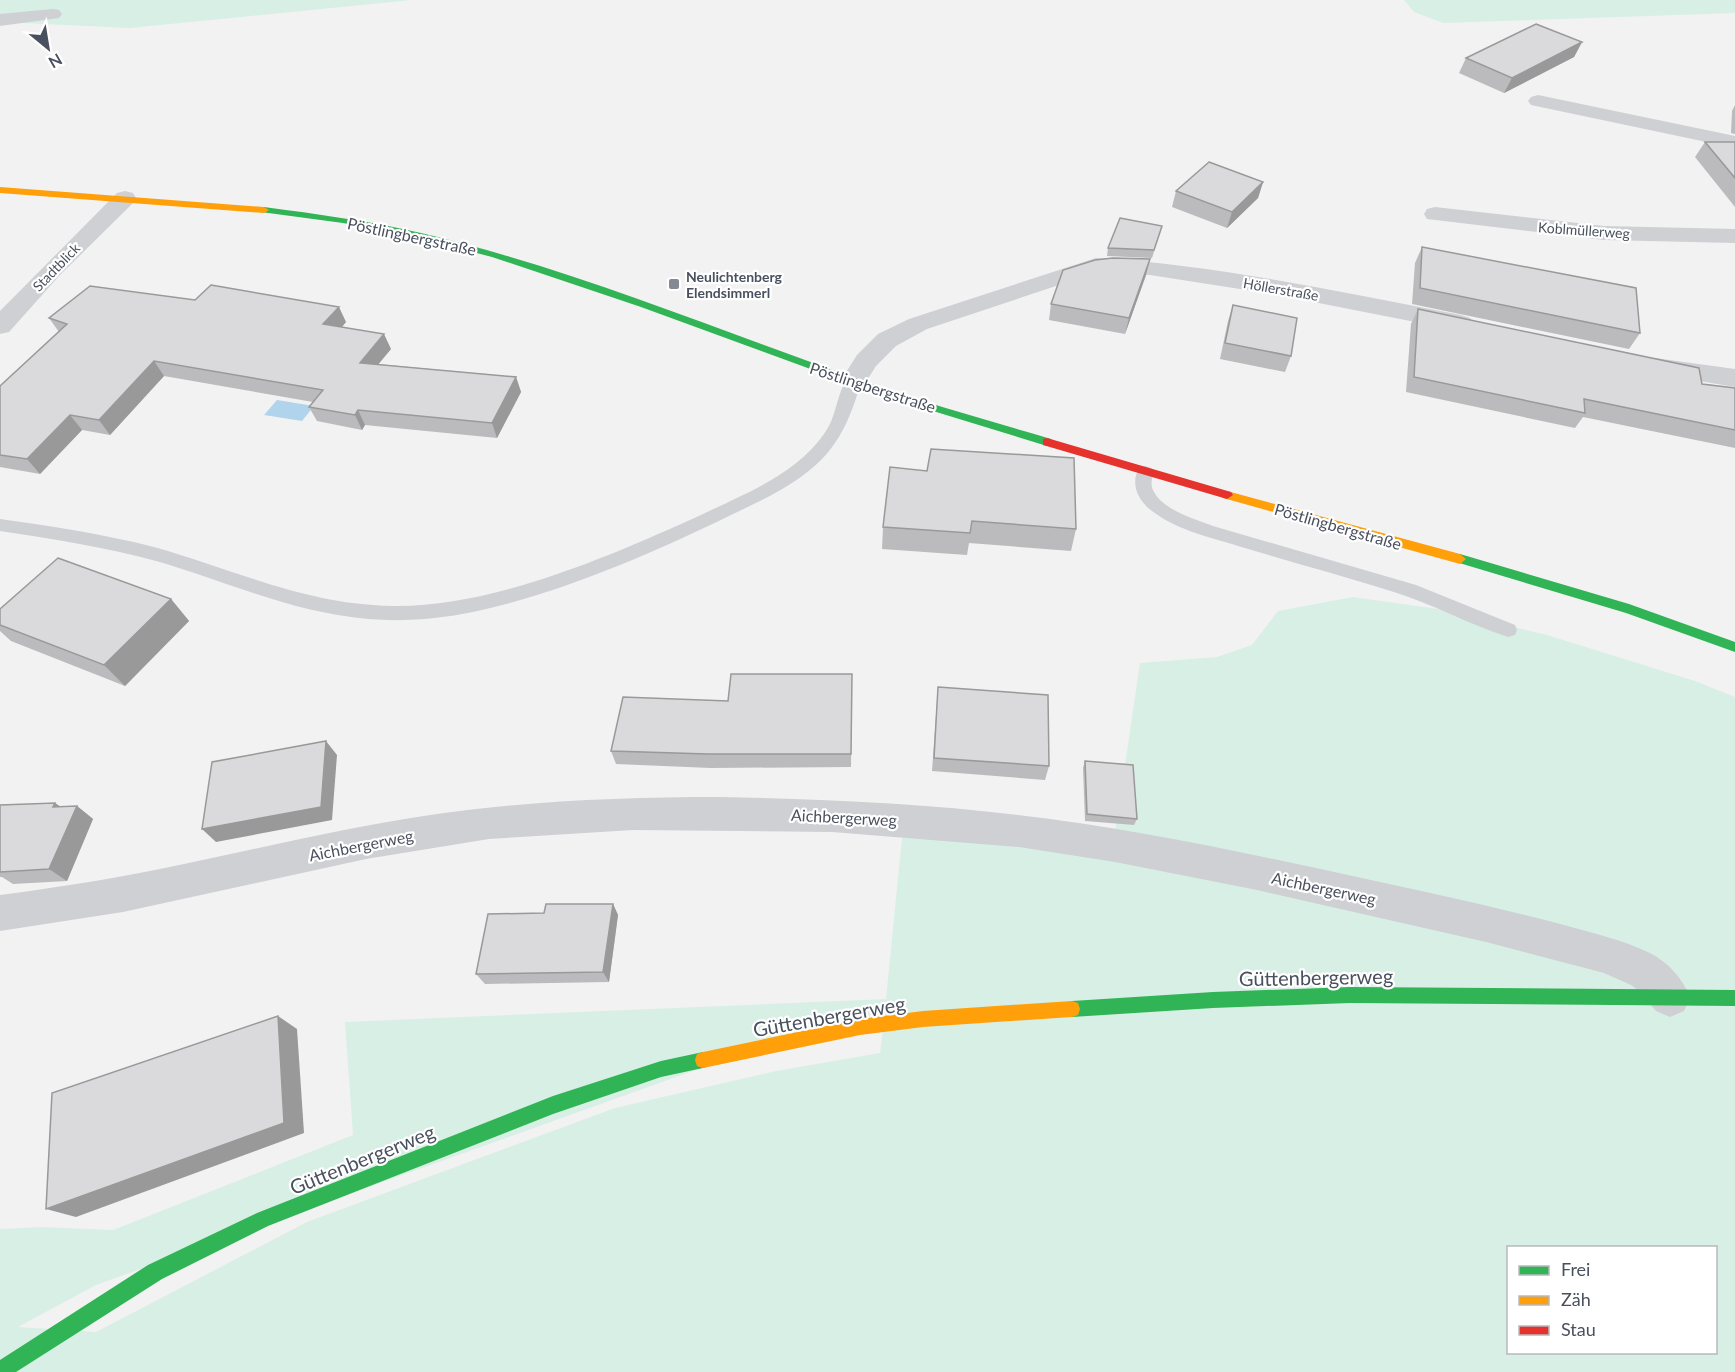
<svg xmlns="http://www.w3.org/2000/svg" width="1735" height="1372" font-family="Lato,sans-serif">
  <rect width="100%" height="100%" fill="#f2f2f2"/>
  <g fill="#d8efe5" fill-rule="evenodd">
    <path d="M0 0H411L130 28 0 22Z"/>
    <path d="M1404 0H1735V13L1443 23 1414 12Z"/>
    <path d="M1353 597 1438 609 1547 635 1695 681 1735 697V1372H0V1229L42 1227 113 1230 353 1135 345 1022 886 999 902 838 1115 833 1140 663 1217 657 1252 645 1278 611ZM885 1013 880 1053 776 1071 615 1108 307 1222 96 1332 18 1327 96 1285 832 1021ZM1508 1248H1716V1352H1508Z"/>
  </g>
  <path fill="#b0d4eb" d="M277 400 314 406 302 421 264 415Z"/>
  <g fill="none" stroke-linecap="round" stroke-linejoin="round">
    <g fill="#ced0d3" fill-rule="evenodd">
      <path d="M853 377 861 382C853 410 843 437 823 458 797 485 762 500 729 516 651 554 558 594 473 612 439 619 403 622 368 619 290 612 229 582 156 561 105 547 52 539 0 531V519C51 526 103 534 154 547 236 570 303 604 392 606 492 608 613 555 703 514 746 493 795 475 824 434 836 418 836 398 845 382 848 377 848 378 853 377Z"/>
      <path d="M1145 466 1151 468C1155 475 1149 482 1153 490 1162 510 1195 519 1213 526L1416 585 1515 625 1517 630 1515 635 1508 637C1470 625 1433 604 1394 592 1344 576 1294 563 1245 548 1213 538 1178 531 1152 511 1138 501 1130 484 1139 468Z"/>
    </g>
    <g fill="#ced0d3" fill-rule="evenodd">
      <path d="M53 9 59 10 62 14 59 18 0 26V14Z"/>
      <path d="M1538 95 1735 136V148L1531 105 1528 101 1531 97Z"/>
      <path d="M125 191 133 193 136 198 133 203 59 276 9 332 0 334V311L117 193Z"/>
      <path d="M1435 207 1604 226 1735 229V243L1604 240 1427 219 1424 214 1427 209Z"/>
      <path d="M1096 258C1219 265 1340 292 1461 315L1470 318 1474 323 1470 328 1461 331 1278 295 1150 275 1098 272 927 329 896 346 876 366 862 388 853 391 844 388 840 382 857 355 878 334 909 319Z"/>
      <path d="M1655 358 1735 369V387L1646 372 1642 366 1646 360Z"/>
      <path d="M720 797C820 799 919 803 1018 815 1156 831 1291 863 1426 892 1472 902 1518 913 1564 925 1593 933 1623 940 1650 953 1669 963 1682 978 1690 997L1684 1011 1670 1017 1656 1011 1639 991 1631 985 1604 973 1486 942 1257 890 1115 862 1019 847 832 832 633 830 489 839 366 859 123 912 0 931V895C62 887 123 877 184 864 266 847 347 827 430 815 526 801 622 797 720 797Z"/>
    </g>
    <g fill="#30b455" fill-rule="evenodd">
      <path d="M264 207C317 214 369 221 421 233 574 269 720 331 869 383 929 404 990 421 1051 439L1053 442 1047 446 884 396 641 307 492 257 419 238 343 223 261 212V208Z"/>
      <path d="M1460 554 1629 604 1735 642V652L1626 613 1456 562 1454 559 1456 556Z"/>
      <path d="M1350 987 1735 990V1006L1350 1003 1213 1008 1072 1017 1066 1015 1064 1009 1066 1003 1072 1001 1213 992Z"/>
      <path d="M703 1052 709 1054 711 1060 709 1066 703 1068 661 1077 553 1114 268 1226 162 1279 16 1372H0V1360L148 1265 257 1213 553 1096 661 1061Z"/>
    </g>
    <g fill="#ff9f0a" fill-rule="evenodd">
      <path d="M0 187 264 207 269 210 264 213 0 193Z"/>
      <path d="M1227 491 1460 554 1466 559 1460 564 1223 498 1221 495Z"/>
      <path d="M1072 1001 1078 1003 1080 1009 1078 1015 1072 1017 923 1027 860 1035 703 1068 697 1066 695 1060 697 1054 703 1052 860 1019 923 1011Z"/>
    </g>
    <path fill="#e5322d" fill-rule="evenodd" d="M1047 438 1231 492 1233 495 1227 499 1043 445V439Z"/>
  </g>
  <g fill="#bbbbbd">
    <path d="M1582 42 1574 57 1504 93 1459 73 1466 58Z"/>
    <path d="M1735 105V134L1731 133 1732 111Z"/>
    <path d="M1705 142H1735V207L1695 157Z"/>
    <path d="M1263 182 1258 198 1227 228 1172 207 1176 191Z"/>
    <path d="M1162 226 1152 258 1107 256 1108 248Z"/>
    <path d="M1422 247 1640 333 1629 349 1412 304 1415 263Z"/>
    <path d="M1146 275 1125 334 1049 320 1051 304Z"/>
    <path d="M1233 305 1291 356 1285 372 1220 359 1228 321Z"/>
    <path d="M1418 309 1702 384 1735 388V448L1583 417 1575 428 1406 392 1411 324Z"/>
    <path d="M49 318 346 322 342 327 391 349 378 364 516 377 521 392 497 438 365 425 362 430 317 421 309 407 313 402 164 376 110 435 82 430 40 474 0 467V386L59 332Z"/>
    <path d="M890 467 1076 529 1071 551 969 543 967 555 882 549 883 527Z"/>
    <path d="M171 599 189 621 125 686 11 641 0 631V609Z"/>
    <path d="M852 674 851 767 711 768 616 764 611 751 728 701Z"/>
    <path d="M938 687 1049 766 1045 780 932 771Z"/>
    <path d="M1085 761 1137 819 1134 825 1085 821 1083 768Z"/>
    <path d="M55 803 61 807 77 806 93 819 67 881 13 884 2 877H0V805Z"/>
    <path d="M613 904 618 915 609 982 485 984 476 974Z"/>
  </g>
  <g fill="#99999a">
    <path d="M1582 42 1574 57 1504 93 1512 78Z"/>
    <path d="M1263 182 1258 198 1227 228 1232 212Z"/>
    <path d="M1150 259 1146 275 1125 334 1129 318Z"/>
    <path d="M339 307 346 322 331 339 323 324Z"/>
    <path d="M384 334 391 349 367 378 360 363Z"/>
    <path d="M154 361 164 376 110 435 99 420Z"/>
    <path d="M516 377 521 392 497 438 492 423Z"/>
    <path d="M358 410 365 425 362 430 355 415Z"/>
    <path d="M70 415 82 430 40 474 27 459Z"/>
    <path d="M171 599 189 621 125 686 104 665Z"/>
    <path d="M326 741 337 755 332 820 216 842 202 829Z"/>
    <path d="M55 803 72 815 53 807Z"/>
    <path d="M77 806 93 819 67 881 49 869Z"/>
    <path d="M613 904 618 915 609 982 603 972Z"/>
    <path d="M278 1016 297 1029 304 1133 76 1217 46 1209Z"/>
  </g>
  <g fill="#dadadc" stroke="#99999a" stroke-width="1.5">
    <path d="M1536 24 1582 42 1512 78 1466 58Z"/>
    <path d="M1705 142H1735V178Z"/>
    <path d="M1209 162 1263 182 1232 212 1176 191Z"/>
    <path d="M1120 218 1162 226 1154 250 1108 248Z"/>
    <path d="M1422 247 1636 288 1640 333 1420 288Z"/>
    <path d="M1113 258 1150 259 1129 318 1051 304 1063 270 1095 260Z"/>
    <path d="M211 285 339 307 323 324 384 334 360 363 516 377 492 423 358 410 355 415 309 407 323 390 154 361 99 420 70 415 27 459 0 455V386L67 324 49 318 90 286 195 300Z"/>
    <path d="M1233 305 1297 318 1291 356 1225 343Z"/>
    <path d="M1418 309 1699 368 1702 384 1735 388V430L1584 399 1585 413 1414 377Z"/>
    <path d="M931 449 1074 458 1076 529 972 521 970 533 883 527 890 467 927 471Z"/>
    <path d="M58 558 171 599 104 665 0 625V609Z"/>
    <path d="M731 674H852L851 754H708L611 751 623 697 728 701Z"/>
    <path d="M938 687 1048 695 1049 766 934 758Z"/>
    <path d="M326 741 321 807 202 829 212 762Z"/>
    <path d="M1085 761 1133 765 1137 819 1087 814Z"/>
    <path d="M55 803 53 807 77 806 49 869 0 872V805Z"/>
    <path d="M546 904H613L603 972 476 974 488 914 544 913Z"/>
    <path d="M278 1016 284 1123 46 1209 52 1093Z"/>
  </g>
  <rect fill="#858992" stroke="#fff" stroke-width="2" x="668" y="278" width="12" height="12" rx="3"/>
  <g text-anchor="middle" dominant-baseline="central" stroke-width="4.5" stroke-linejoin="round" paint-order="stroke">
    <g font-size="14" fill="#4a515e" stroke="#fff">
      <text transform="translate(1584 230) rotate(4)">Koblmüllerweg</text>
      <text transform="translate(56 267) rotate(-46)">Stadtblick</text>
      <text transform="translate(1281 289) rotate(10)">Höllerstraße</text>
    </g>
    <g font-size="14" font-weight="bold" fill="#4a515e" stroke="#fff" text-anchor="start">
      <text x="686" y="276">Neulichtenberg<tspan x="686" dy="16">Elendsimmerl</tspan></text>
    </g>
    <g font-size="16" fill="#4a515e" stroke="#fff">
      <text transform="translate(412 236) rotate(12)">Pöstlingbergstraße</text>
      <text transform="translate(873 387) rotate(18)">Pöstlingbergstraße</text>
      <text transform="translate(1338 526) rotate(16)">Pöstlingbergstraße</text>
      <text transform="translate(844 817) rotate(3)">Aichbergerweg</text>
      <text transform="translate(361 845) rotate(-11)">Aichbergerweg</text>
      <text transform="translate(1324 888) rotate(12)">Aichbergerweg</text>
    </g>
    <g font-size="20" fill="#4a515e" stroke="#fff">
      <text transform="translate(1316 977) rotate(-1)">Güttenbergerweg</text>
      <text transform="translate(829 1016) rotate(-10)">Güttenbergerweg</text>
      <text transform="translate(362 1159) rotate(-22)">Güttenbergerweg</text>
    </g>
  </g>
  <rect x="1507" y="1246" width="210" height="108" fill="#ffffff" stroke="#b7b9bf" stroke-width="1.5"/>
  <rect x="1519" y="1266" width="30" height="9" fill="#30b455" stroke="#b7b9bf" stroke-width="1.5"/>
  <text x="1561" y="1276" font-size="18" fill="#4a515e">Frei</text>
  <rect x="1519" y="1296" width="30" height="9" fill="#ff9f0a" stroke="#b7b9bf" stroke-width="1.5"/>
  <text x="1561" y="1306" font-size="18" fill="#4a515e">Zäh</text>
  <rect x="1519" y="1326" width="30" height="9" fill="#e5322d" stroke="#b7b9bf" stroke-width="1.5"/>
  <text x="1561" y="1336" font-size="18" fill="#4a515e">Stau</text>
  <g transform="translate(48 48) rotate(150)" stroke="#ffffff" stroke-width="4.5" paint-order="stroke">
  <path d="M0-4.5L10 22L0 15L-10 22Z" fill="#4a515e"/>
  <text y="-9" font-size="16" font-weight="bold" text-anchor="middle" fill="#4a515e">N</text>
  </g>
</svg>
